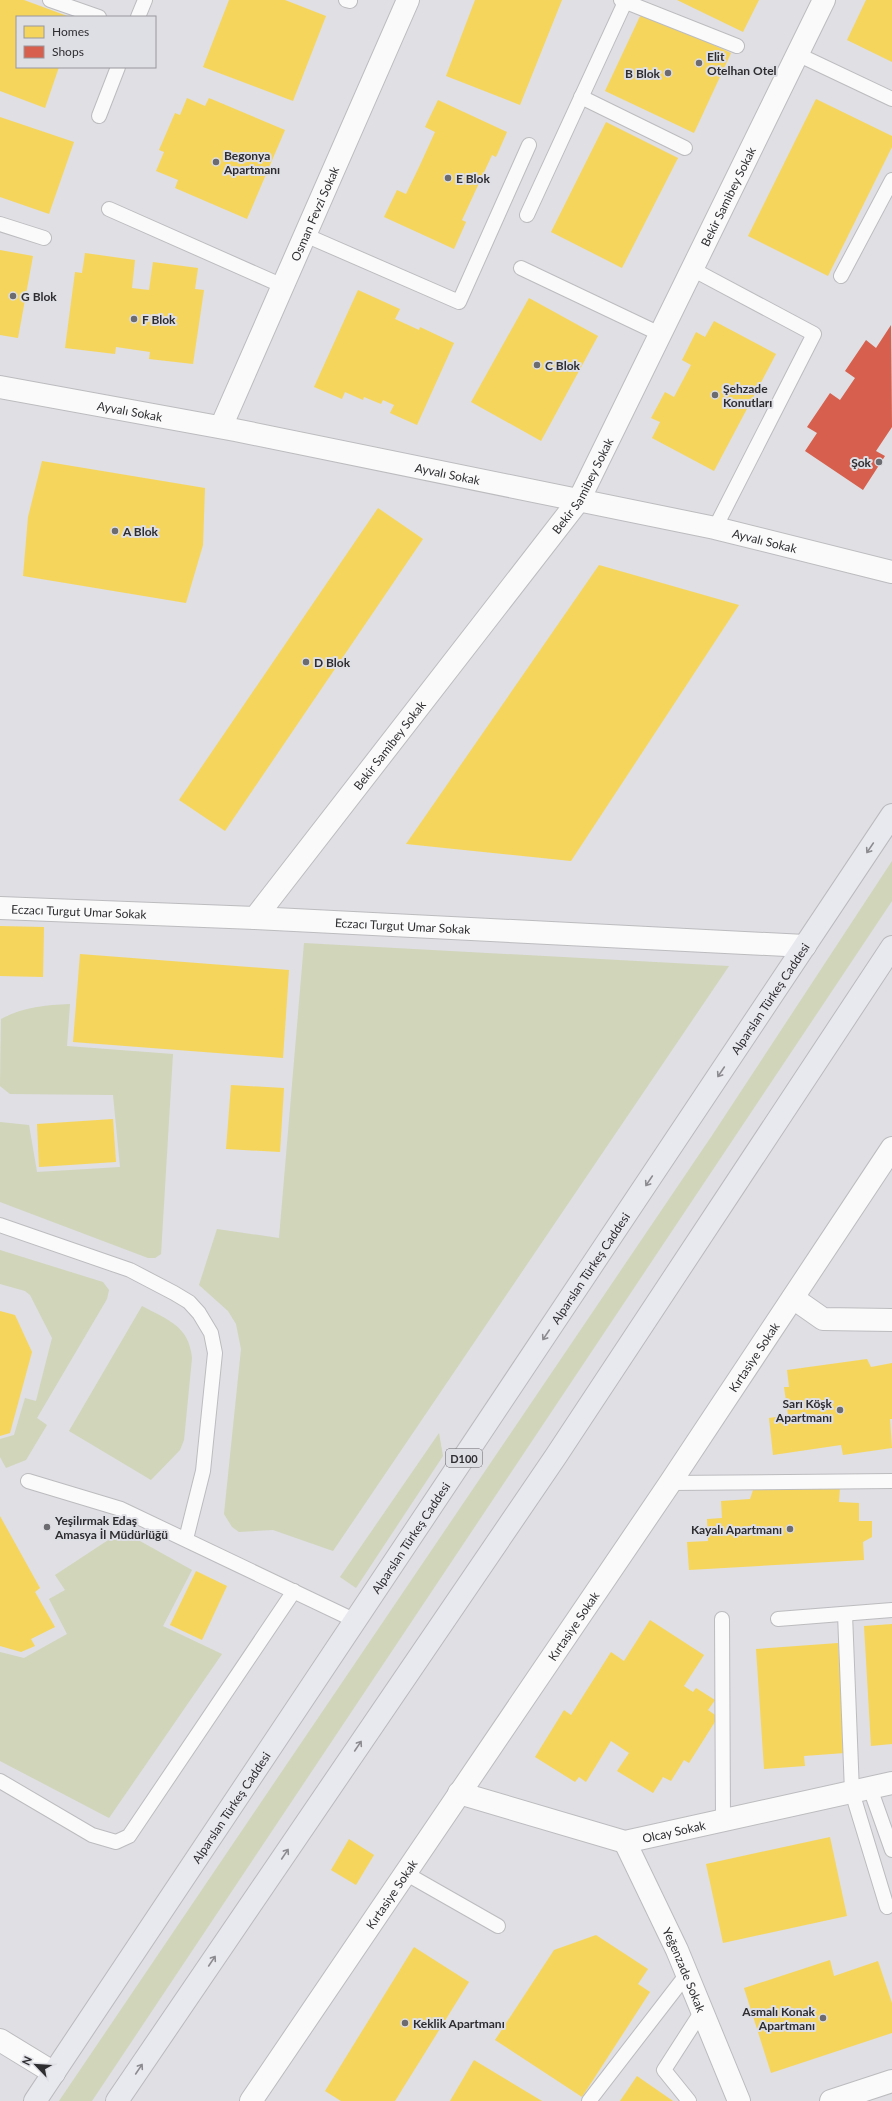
<svg xmlns="http://www.w3.org/2000/svg" width="892" height="2101" font-family="Lato,sans-serif">
  <rect width="100%" height="100%" fill="#dfdfe4"/>
  <g fill="#d1d5b9">
    <path d="M892 861V901L92 2101H59L711 1137Z"/>
    <path d="M304 943 729 966 333 1551 273 1530 239 1532 232 1527 224 1514 241 1349 236 1324 228 1311 199 1285 217 1229 279 1238Z"/>
    <path d="M70 1004 67 1046 173 1054 161 1254 155 1258H148L0 1202V1122L29 1125 37 1172 120 1167 113 1095 10 1094 0 1086 1 1019C23 1007 45 1005 70 1004Z"/>
    <path d="M0 1250 103 1282 109 1290 107 1299 37 1418 47 1425 26 1460 6 1468 0 1457V1439L14 1435 25 1398 36 1401 52 1338 30 1295 25 1291 0 1284Z"/>
    <path d="M142 1306C168 1320 189 1326 192 1358L184 1440 180 1450 151 1480 69 1431Z"/>
    <path d="M439 1433 443 1456 356 1588 340 1577Z"/>
    <path d="M122 1531 192 1570 163 1626 222 1654 109 1818 0 1761V1652L24 1658 67 1634 49 1599 65 1590 55 1575Z"/>
  </g>
  <g fill="#f6d55c">
    <path d="M0 0H24L70 17H17V67H59L45 108 0 91Z"/>
    <path d="M229 0H285L326 16 293 101 203 67Z"/>
    <path d="M475 0H562L520 105 446 76Z"/>
    <path d="M677 0H759L743 32Z"/>
    <path d="M866 0H892V62L847 40Z"/>
    <path d="M642 12 731 53 694 133 605 91Z"/>
    <path d="M187 98 205 106 209 98 285 130 247 219 175 188 178 180 156 171 164 152 159 150 175 113 180 115Z"/>
    <path d="M816 99 892 136V147L828 276 748 236Z"/>
    <path d="M438 100 507 132 496 157 492 155 462 220 466 222 454 249 384 217 397 190 406 194 420 165 435 132 425 127Z"/>
    <path d="M0 117 74 142 49 214 0 197Z"/>
    <path d="M606 122 678 158 622 268 551 232Z"/>
    <path d="M0 250 33 256 18 338 0 335Z"/>
    <path d="M85 253 135 260 132 288 149 290 153 262 198 268 195 289 204 290 193 364 149 359 150 352 116 347 115 354 65 348 75 272 82 273Z"/>
    <path d="M358 290 400 309 395 319 419 330 420 327 454 343 417 425 390 413 394 405 383 400 381 404 364 397 363 400 345 392 342 399 314 387Z"/>
    <path d="M529 298 598 336 541 441 471 402Z"/>
    <path d="M714 321 776 354 714 471 652 438 660 422 651 418 665 392 674 397 683 380 691 365 682 360 696 332 705 337Z"/>
    <path d="M42 461 205 488 203 545 186 603 23 576 28 517Z"/>
    <path d="M378 508 423 539 225 831 179 800Z"/>
    <path d="M599 565 739 605 571 861 406 844Z"/>
    <path d="M0 926 44 927 43 977 0 976Z"/>
    <path d="M80 954 289 970 283 1058 73 1042Z"/>
    <path d="M231 1085 284 1088 280 1152 226 1149Z"/>
    <path d="M113 1119 116 1162 39 1167 37 1124Z"/>
    <path d="M0 1311 15 1315 32 1352 10 1433 0 1436Z"/>
    <path d="M867 1359 871 1367 892 1363V1419H890L892 1448 843 1455 841 1445 773 1455 769 1418 788 1415 784 1387H789L787 1370Z"/>
    <path d="M754 1487H840L839 1502 859 1503V1521H872V1537L863 1542 864 1560 689 1570 687 1542 708 1541 707 1519 722 1518 721 1501 750 1499Z"/>
    <path d="M0 1516 40 1588 35 1592 55 1627 31 1639 35 1646 21 1652 0 1646Z"/>
    <path d="M196 1571 227 1586 202 1640 170 1625Z"/>
    <path d="M650 1620 704 1655 684 1686 693 1692 696 1688 715 1700 708 1710 718 1717 689 1763 684 1760 671 1781 663 1777 653 1793 617 1771 629 1753 611 1741 586 1782 579 1777 575 1782 535 1757 564 1710 571 1715 611 1652 624 1661Z"/>
    <path d="M892 1624V1744L871 1746 864 1626Z"/>
    <path d="M838 1643 845 1753 804 1756 805 1766 764 1769 756 1649Z"/>
    <path d="M830 1837 847 1916 723 1943 706 1864Z"/>
    <path d="M349 1839 374 1855 356 1885 331 1870Z"/>
    <path d="M596 1935 648 1969 638 1984 650 1992 582 2097 495 2040 554 1950Z"/>
    <path d="M414 1947 469 1982 395 2101H341L325 2091Z"/>
    <path d="M830 1960 834 1976 878 1961 892 2003V2033L771 2073 744 1988Z"/>
    <path d="M474 2060 512 2083 542 2101H450Z"/>
    <path d="M637 2076 673 2101H620Z"/>
  </g>
  <path fill="#d6604d" d="M891 325 892 427 876 451 885 456 863 490 805 451 817 433 807 427 830 393 840 400 855 378 845 371 866 340 876 348Z"/>
  <g fill="none" stroke-linecap="round" stroke-linejoin="round">
    <g stroke="#bcbcbf" stroke-width="16">
      <g id="service">
        <path d="M50 0 99 17"/>
        <path d="M346 0 350 1"/>
        <path d="M621 0 737 46"/>
        <path d="M138 17 145 0"/>
        <path d="M797 54 892 99"/>
        <path d="M581 97 685 148"/>
        <path d="M99 116 118 67"/>
        <path d="M109 209 283 286"/>
        <path d="M527 215 626 0"/>
        <path d="M0 224 44 238"/>
        <path d="M305 235 459 302 529 145"/>
        <path d="M521 268 660 334"/>
        <path d="M692 269 814 334 715 528"/>
        <path d="M841 276 892 180"/>
        <path d="M0 1225 130 1270 174 1293 189 1302 199 1313 211 1333 215 1353 203 1471 186 1539"/>
        <path d="M28 1481 121 1509 356 1621"/>
        <path d="M670 1483 892 1481"/>
        <path d="M845 1614 852 1792 887 1907"/>
        <path d="M722 1619 723 1820"/>
        <path d="M778 1619 892 1610"/>
        <path d="M0 1781 92 1835 116 1842 129 1836 294 1591"/>
        <path d="M870 1788 892 1850"/>
        <path d="M405 1873 498 1926"/>
        <path d="M589 2101 687 1974"/>
        <path d="M689 2101 664 2070 702 2011"/>
      </g>
    </g>
    <g stroke="#bcbcbf" stroke-width="24">
      <g id="minor">
        <path id="s1" d="M0 387 235 430 715 528 892 572"/>
        <path id="s2" d="M221 427 408 0"/>
        <path id="s3" d="M0 908 255 918 805 946"/>
        <path id="s4" d="M255 918 579 500 824 0"/>
        <path d="M793 1298 823 1319 892 1320"/>
        <path id="s5" d="M459 1793 625 1842 892 1783"/>
        <path id="s6" d="M625 1842 677 1950 739 2101"/>
        <path d="M0 2040 54 2073"/>
        <path id="s7" d="M251 2101 670 1483 892 1148"/>
        <path d="M831 2101 892 2081"/>
      </g>
    </g>
    <g stroke="#bababd" stroke-width="24">
      <g id="trunk">
        <path id="s8" d="M35 2101 892 815"/>
        <path d="M117 2101 556 1456 892 947"/>
      </g>
    </g>
    <use href="#service" stroke="#fafafb" stroke-width="14"/>
    <use href="#minor" stroke="#fafafb" stroke-width="22"/>
    <use href="#trunk" stroke="#e8e8ef" stroke-width="22"/>
  </g>
  <defs><path id="oneway-shaft" d="M-6 0H5M1.5-3L5.5 0L1.5 3" fill="none" stroke-width="1.6" stroke-linecap="round" stroke-linejoin="round"/></defs>
  <g stroke="#8b8b90">
    <use href="#oneway-shaft" transform="translate(870 848) rotate(124)"/>
    <use href="#oneway-shaft" transform="translate(721 1072) rotate(124)"/>
    <use href="#oneway-shaft" transform="translate(649 1181) rotate(124)"/>
    <use href="#oneway-shaft" transform="translate(546 1335) rotate(124)"/>
    <use href="#oneway-shaft" transform="translate(358 1746) rotate(-56)"/>
    <use href="#oneway-shaft" transform="translate(285 1854) rotate(-56)"/>
    <use href="#oneway-shaft" transform="translate(212 1961) rotate(-56)"/>
    <use href="#oneway-shaft" transform="translate(139 2069) rotate(-56)"/>
  </g>
  <g fill="#6c6c70" stroke="#dedee5" stroke-width="1.5">
    <circle cx="699" cy="63" r="4"/>
    <circle cx="668" cy="73" r="4"/>
    <circle cx="216" cy="162" r="4"/>
    <circle cx="448" cy="178" r="4"/>
    <circle cx="13" cy="296" r="4"/>
    <circle cx="134" cy="319" r="4"/>
    <circle cx="537" cy="365" r="4"/>
    <circle cx="715" cy="395" r="4"/>
    <circle cx="879" cy="462" r="4"/>
    <circle cx="115" cy="531" r="4"/>
    <circle cx="306" cy="662" r="4"/>
    <circle cx="840" cy="1410" r="4"/>
    <circle cx="47" cy="1527" r="4"/>
    <circle cx="790" cy="1529" r="4"/>
    <circle cx="823" cy="2018" r="4"/>
    <circle cx="405" cy="2023" r="4"/>
  </g>
  <g text-anchor="middle" dominant-baseline="central" stroke-width="4" stroke-linejoin="round" paint-order="stroke">
    <rect fill="#dedee5" stroke="#636367" stroke-width="1" x="446" y="1449" width="36" height="18" rx="3"/>
    <g font-size="11" font-weight="bold" fill="#2e2e31">
      <text x="464" y="1458">D100</text>
    </g>
    <g font-size="12" font-weight="bold" fill="#2e2e31" stroke="#dedee5" text-anchor="start">
      <text x="707" y="56">Elit<tspan x="707" dy="14">Otelhan Otel</tspan></text>
      <text x="660" y="73" text-anchor="end">B Blok</text>
      <text x="224" y="155">Begonya<tspan x="224" dy="14">Apartmanı</tspan></text>
      <text x="456" y="178">E Blok</text>
      <text x="21" y="296">G Blok</text>
      <text x="142" y="319">F Blok</text>
      <text x="545" y="365">C Blok</text>
      <text x="723" y="388">Şehzade<tspan x="723" dy="14">Konutları</tspan></text>
      <text x="871" y="462" text-anchor="end">Şok</text>
      <text x="123" y="531">A Blok</text>
      <text x="314" y="662">D Blok</text>
      <text x="832" y="1403" text-anchor="end">Sarı Köşk<tspan x="832" dy="14">Apartmanı</tspan></text>
      <text x="55" y="1520">Yeşilırmak Edaş<tspan x="55" dy="14">Amasya İl Müdürlüğü</tspan></text>
      <text x="782" y="1529" text-anchor="end">Kayalı Apartmanı</text>
      <text x="815" y="2011" text-anchor="end">Asmalı Konak<tspan x="815" dy="14">Apartmanı</tspan></text>
      <text x="413" y="2023">Keklik Apartmanı</text>
    </g>
    <g font-size="12" fill="#2e2e31" stroke="#dedee5">
      <text stroke="none"><textPath href="#s4" startOffset="867">Bekir Samibey Sokak</textPath></text>
      <text stroke="none"><textPath href="#s2" startOffset="233">Osman Fevzi Sokak</textPath></text>
      <text stroke="none"><textPath href="#s1" startOffset="132">Ayvalı Sokak</textPath></text>
      <text stroke="none"><textPath href="#s1" startOffset="456">Ayvalı Sokak</textPath></text>
      <text stroke="none"><textPath href="#s4" startOffset="543">Bekir Samibey Sokak</textPath></text>
      <text stroke="none"><textPath href="#s1" startOffset="780">Ayvalı Sokak</textPath></text>
      <text stroke="none"><textPath href="#s4" startOffset="219">Bekir Samibey Sokak</textPath></text>
      <text stroke="none"><textPath href="#s3" startOffset="79">Eczacı Turgut Umar Sokak</textPath></text>
      <text stroke="none"><textPath href="#s3" startOffset="403">Eczacı Turgut Umar Sokak</textPath></text>
      <text stroke="none"><textPath href="#s8" startOffset="1325">Alparslan Türkeş Caddesi</textPath></text>
      <text stroke="none"><textPath href="#s8" startOffset="1001">Alparslan Türkeş Caddesi</textPath></text>
      <text stroke="none"><textPath href="#s7" startOffset="898">Kırtasiye Sokak</textPath></text>
      <text stroke="none"><textPath href="#s8" startOffset="677">Alparslan Türkeş Caddesi</textPath></text>
      <text stroke="none"><textPath href="#s7" startOffset="574">Kırtasiye Sokak</textPath></text>
      <text stroke="none"><textPath href="#s8" startOffset="353">Alparslan Türkeş Caddesi</textPath></text>
      <text stroke="none"><textPath href="#s5" startOffset="223">Olcay Sokak</textPath></text>
      <text stroke="none"><textPath href="#s7" startOffset="250">Kırtasiye Sokak</textPath></text>
      <text stroke="none"><textPath href="#s6" startOffset="141">Yeğenzade Sokak</textPath></text>
    </g>
  </g>
  <rect x="16" y="16" width="140" height="52" fill="#dedee5" stroke="#98989d"/>
  <rect x="24" y="26" width="20" height="12" fill="#f6d55c" stroke="#98989d"/>
  <text x="52" y="36" font-size="12" fill="#2e2e31">Homes</text>
  <rect x="24" y="46" width="20" height="12" fill="#d6604d" stroke="#98989d"/>
  <text x="52" y="56" font-size="12" fill="#2e2e31">Shops</text>
  <g transform="translate(36 2065) rotate(295)" stroke="#dedee5" stroke-width="3" paint-order="stroke">
  <path d="M0-3L7 15L0 10L-7 15Z" fill="#2e2e31"/>
  <text y="-6" font-size="11" font-weight="bold" text-anchor="middle" fill="#2e2e31">N</text>
  </g>
</svg>
